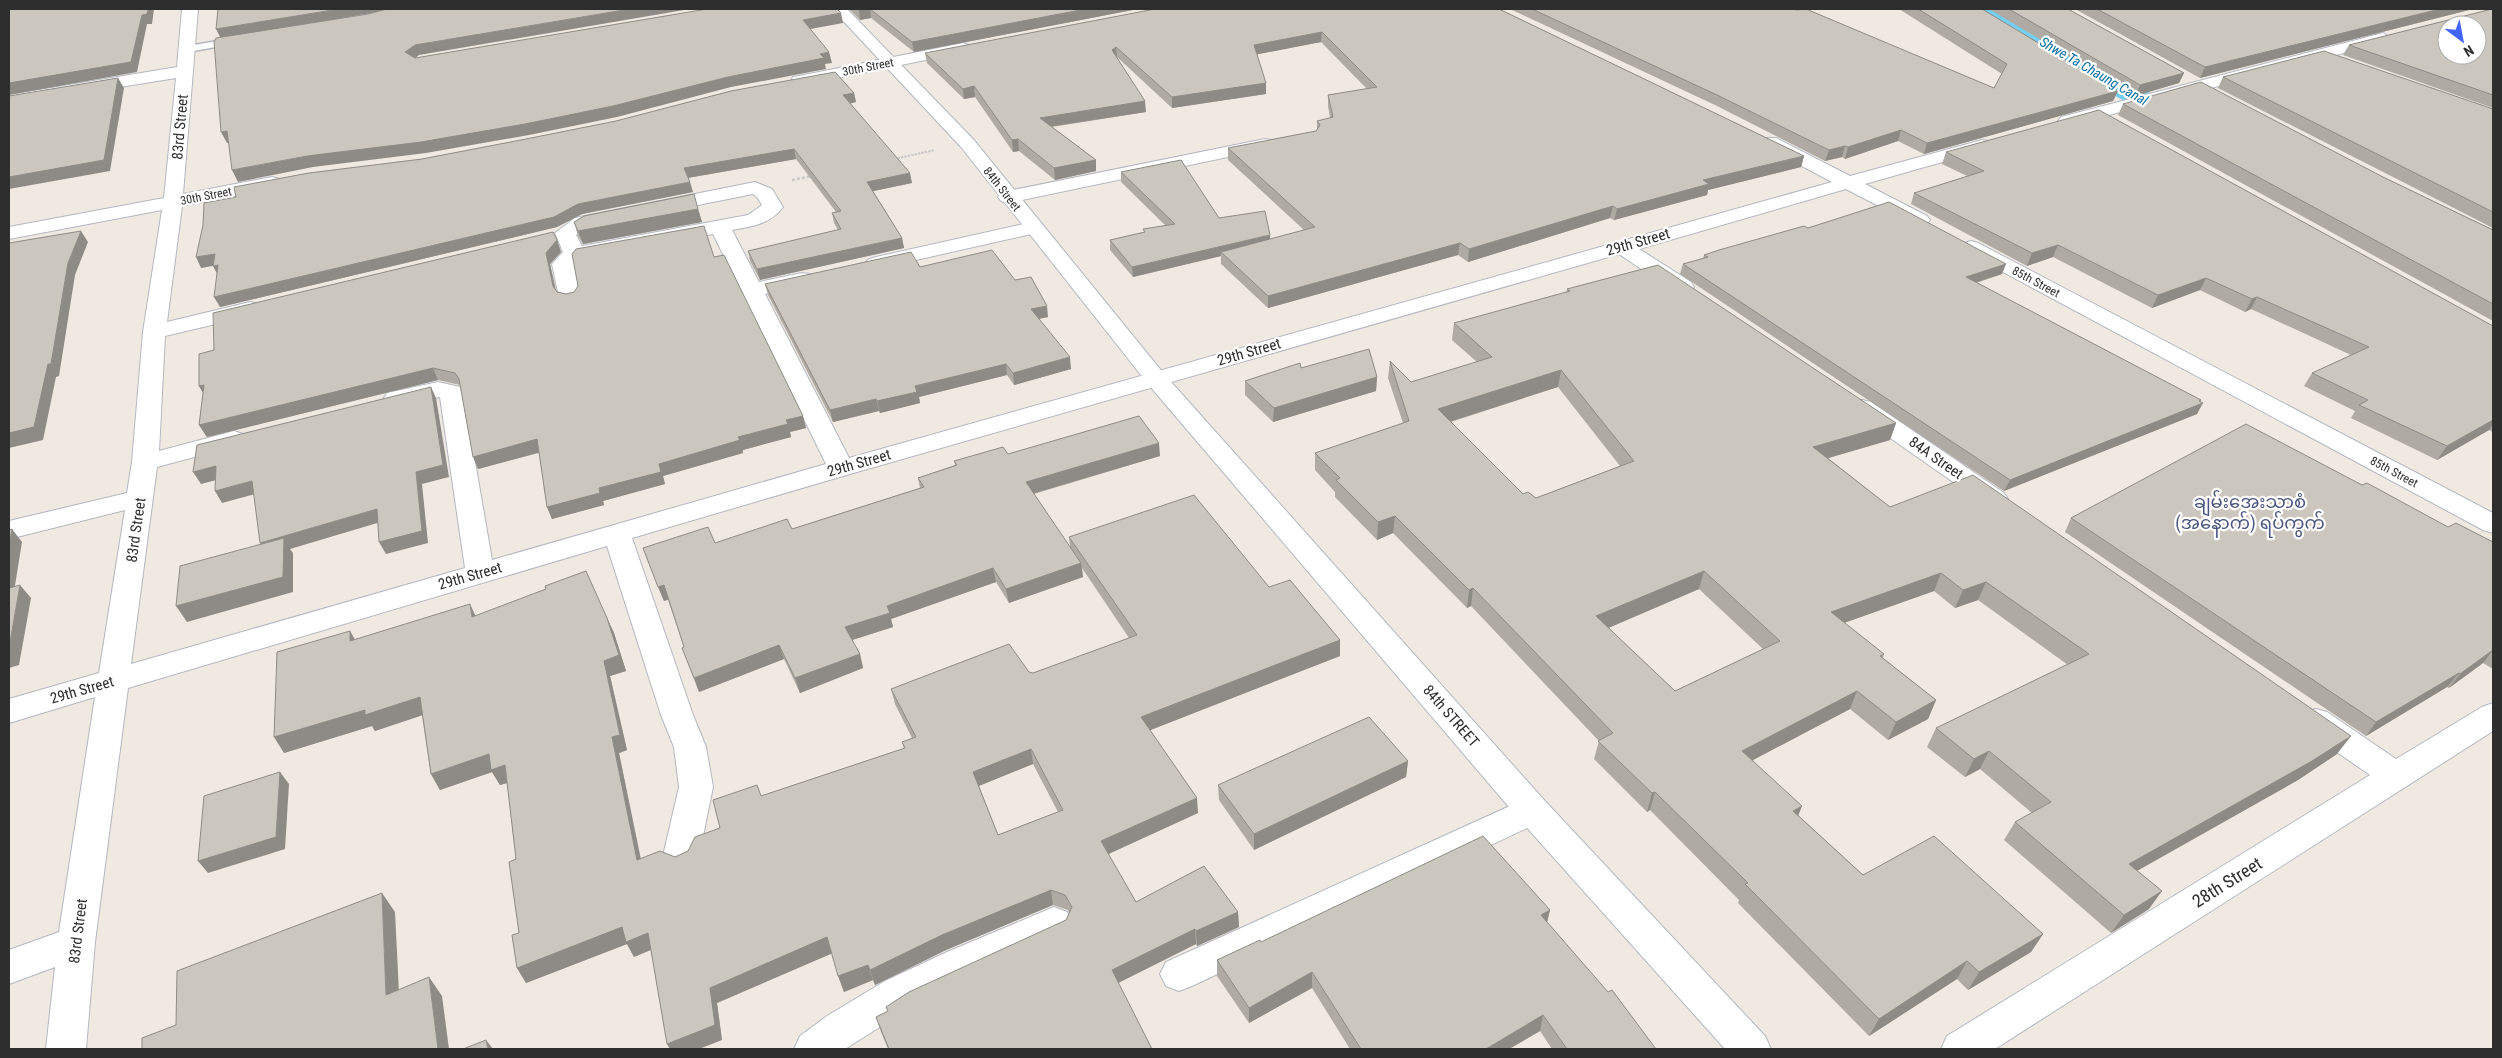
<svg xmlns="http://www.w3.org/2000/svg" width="2502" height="1058" font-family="'Roboto Condensed','Noto Sans Myanmar',sans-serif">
  <rect width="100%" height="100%" fill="#efe9e1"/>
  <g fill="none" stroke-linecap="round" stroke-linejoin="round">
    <path fill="#75cff0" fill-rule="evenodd" d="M1976 9H2004L2135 85 2198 118 2202 124 2198 130 2188 132 2178 130 2117 97 1980 14Z"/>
    <g stroke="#b4b7c1" stroke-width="3">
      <path id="service" d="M235 38 238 39V43L188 52 183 49 188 46Z"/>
    </g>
    <g stroke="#b4b7c1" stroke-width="2">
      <g id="minor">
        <path d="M182 9H198L183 194 272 177 279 179 282 183 279 187 272 189 182 206 167 322 250 302 258 304 261 309 258 314 165 336 159 451 234 431 243 434 247 439 243 444 157 467 131 664 465 568 440 397 396 405 387 403 384 398 387 393 438 382 460 387 463 392 492 560 826 464 713 234 579 259 574 265 581 297 578 302 570 304 562 302 559 297 552 264 563 252 555 233 575 218 755 182 772 189 783 207C771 224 750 227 732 230L759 282 802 273 810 274 813 279 810 284 765 294 849 458 1832 182 1764 146 1761 142 1764 138H1776L1850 176 1982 140 1988 141 1991 145 1988 149 1865 184 1927 216 1930 220 1927 224 1920 226 1913 224 1846 189 1639 249 1691 282 1694 287 1691 292 1683 294 1675 292 1619 254 850 474 632 538 693 715 706 747 713 787 699 856 693 866 681 871 669 866 663 856 679 787 674 747 661 715 607 546 128 688 95 942 86 1049H46L55 967 9 984V950L59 932 95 697 9 723V699L99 673 125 510 9 539V521L127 493 132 462 143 332 162 210 9 239V227L164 198 176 78 9 105V95L177 67ZM753 194 757 197 762 205 748 215 582 246 576 235 588 227Z"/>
        <path d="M2383 33 2391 38 2389 41 2067 126 2061 125 2058 121 2061 117Z"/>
        <path d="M963 43 969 45 971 48 969 51 799 86 793 85 791 81 793 77 799 76Z"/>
        <path d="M1265 139 1271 140 1274 144 1271 148 1008 203 1001 201 998 197 1001 193 1008 191Z"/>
        <path d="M1033 222 1040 224 1043 228 1040 232 876 269 869 267 865 263 869 259 876 257Z"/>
        <path d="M1971 241 1978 243 2493 513V533L2483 530 1964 251 1961 247 1964 243Z"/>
        <path d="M1862 400 1871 402 2004 493 2008 499 2004 505 1995 507 1986 505 1853 412 1850 407 1853 402Z"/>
        <path d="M2493 703V731L1995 1049H1941L1947 1036 2370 775 2305 730 2300 721 2305 712 2316 709 2327 712 2396 759 2482 707Z"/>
        <path d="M1532 796 1544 800 1549 810 1544 820 1192 986 1179 991 1166 986 1160 974 1166 962Z"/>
        <path d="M1054 907 1067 912 1072 923 1067 934 913 1006 845 1049H794L800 1036 827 1016 885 981 947 952Z"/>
      </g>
    </g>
    <g stroke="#b4b7c1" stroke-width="2">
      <path id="secondary" d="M832 9H847L973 139 1164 374 1544 800 1765 1036 1771 1049H1725L1520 820 1148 384 961 147Z"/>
    </g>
    <path stroke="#c9c9c9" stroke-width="2" stroke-dasharray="2.5 1" stroke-linecap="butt" d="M894 159 935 150"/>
    <path stroke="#c9c9c9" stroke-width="2.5" stroke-dasharray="3 2" stroke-linecap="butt" d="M792 180 812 176"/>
    <use href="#service" fill="#fff" fill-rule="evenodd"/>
    <use href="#minor" fill="#fff" fill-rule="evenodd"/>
    <use href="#secondary" fill="#fff" fill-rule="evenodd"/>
  </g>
  <g fill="#afaba4" fill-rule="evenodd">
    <path d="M849 9H1138L914 52 871 18 860 20Z"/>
    <path d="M1499 9 1804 156 1801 167 1708 190 1707 195 1614 220 1610 218 1468 262 1458 255 1268 308 1221 264V256L1133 277 1110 250V240L1144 232 1143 229 1166 226 1121 182V172L1219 218 1270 239 1304 230 1228 160V148L1316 131 1317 129V121L1330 118 1328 106V95L1367 89 1321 42 1257 54 1266 94 1172 108 1117 57 1146 112 1052 127 1096 160V171L1055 180 1019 151 1013 152 975 97 964 99 927 63 925 53Z"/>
    <path d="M1510 9H1793L1994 88 2002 74 1899 9H1982L2118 91 2113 101 1924 154 1898 141 1845 159 1842 157 1825 161 1715 105Z"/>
    <path d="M1989 9H2068L2184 73 2179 83 2135 96Z"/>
    <path d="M2075 9H2473L2200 78Z"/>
    <path d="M2493 9V108L2343 55 2349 45Z"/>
    <path d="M2223 77 2493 109V228L2218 88Z"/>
    <path d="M854 93 856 102 850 103 912 183 873 191 902 238 904 248 760 280 750 261 748 251 838 230 834 223 832 213 836 212 796 159 688 178 693 192 582 214 557 227 220 307 217 273 213 266 201 268 422 159Z"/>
    <path d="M2123 104 2383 177 2493 230V321L2118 115Z"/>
    <path d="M1946 152 2493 326V432L2489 430 2437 460 2351 418 2355 411 2304 386 2312 373 2351 355 2251 309 2245 312 2200 290 2152 308 2053 257 2027 266 1911 204 1914 193 1967 176 1942 164Z"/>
    <path d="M698 209 702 222 583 244 578 236 574 222Z"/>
    <path d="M1808 228 2002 274 1976 283 2201 400 2197 414 2004 491 1680 274 1683 264 1703 259 1704 255Z"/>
    <path d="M557 240 561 252 550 264 556 290 557 292 566 294 714 257 803 416 806 428 790 432 791 437 743 450V453L663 476 665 484 603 501 604 505 552 519 547 507 539 452 478 469 460 385 438 380 207 437 199 425 203 393 199 386 214 350Z"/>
    <path d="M920 267 1015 280 1048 317 1039 319 1071 369 1014 385 1007 375 919 397 920 403 880 413 879 411 833 422 768 295 765 284Z"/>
    <path d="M1567 289 1896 423 1890 440 1828 458 1890 507 2337 754 2298 780 2137 871 2149 909 2111 933 2004 840 2015 822 2032 813 1980 769 1965 777 1927 747 1936 728 2068 665 1978 600 1955 608 1934 591 1844 623 1884 654 1883 658 1936 700 1928 719 1888 740 1850 709 1753 760 1798 815 1863 875 2043 934 2031 952 1968 990 1957 979 1869 1036 1738 903 1739 900 1650 810 1647 812 1594 759 1599 741 1471 606 1467 608 1393 533 1377 540 1335 497V492L1315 470V453L1403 423 1388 378 1390 361 1411 382 1477 362 1452 340 1454 323 1566 293ZM1558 387 1620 466 1536 498 1523 494 1451 422ZM1699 589 1763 649 1675 691 1608 628Z"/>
    <path d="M1301 368 1377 377 1376 391 1273 422 1245 395V381Z"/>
    <path d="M1008 454 1160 456 1034 494 1070 547 1069 537 1269 587 1340 640V656L1150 730 1198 813 1108 854 1136 902 1238 912 1239 927 1197 946 1196 944 1118 983 1152 1049H888L881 1032 876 1017 888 1011 886 1007 1066 920 1069 913 1068 910 1053 905 946 950 875 985 873 980 844 992 832 953 717 1003 722 1040 651 950 634 957 627 944 526 983 517 968 519 933 516 859 507 783 500 785 492 772 440 790 431 774 422 715 375 731 372 726 284 753 350 631 355 640 476 616 607 618 614 633 626 671 610 676 627 750 619 753 641 859 675 857 688 851 761 796 904 749 902 742 912 738 895 704 891 689 1029 672 1033 673 1129 638 1082 568 1083 577 1009 603 996 582 891 619 893 627 852 640 860 654 863 668 800 693 784 659 699 692 682 648 684 647 668 600 664 601 643 548 715 543 792 529 920 488 918 478 955 465 954 461ZM1033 764 1058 812 998 835 979 786Z"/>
    <path d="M2362 485 2448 527 2493 542V669L2483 663 2449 688 2447 687 2366 736 2065 532 2071 518Z"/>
    <path d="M1408 761 1406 777 1254 850 1219 800 1218 785Z"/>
    <path d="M1550 910 1547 923 1656 1049H1552L1540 1031 1509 1049H1350L1312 988 1249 1023 1217 976V960L1261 942Z"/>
  </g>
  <g fill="#8e8b86">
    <path d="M148 9H154L152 24H147L137 72 9 95V83L142 15Z"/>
    <path d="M339 9H385L383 11 221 39 216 29Z"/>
    <path d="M630 9H690L419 55 409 63 405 52 415 45Z"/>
    <path d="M867 9H870L871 18 860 20 859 10Z"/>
    <path d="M1086 9H1138L914 52 912 42Z"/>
    <path d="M2440 9H2473L2200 78 2205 67Z"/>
    <path d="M841 13 843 23 805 30 803 20Z"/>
    <path d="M1322 32 1321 42 1254 55V45Z"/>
    <path d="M1116 47 1117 57 1112 50Z"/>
    <path d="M829 52 832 63 825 64 826 69 731 87 617 117 529 135 426 153 313 167 238 182 232 170 728 77Z"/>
    <path d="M2184 73 2179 83 2135 96 2140 85Z"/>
    <path d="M118 78 124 88 110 171 9 189V177Z"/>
    <path d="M1266 83V94L1172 108V97Z"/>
    <path d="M974 86 975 97 964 99 963 89Z"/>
    <path d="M2118 91 2113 101 1924 154 1927 143Z"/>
    <path d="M854 93 856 102 845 105 843 95Z"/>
    <path d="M1145 101 1146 112 1041 128 1040 118Z"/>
    <path d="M1901 130 1898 141 1845 159 1848 147Z"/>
    <path d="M227 131 232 142 227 143 221 132Z"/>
    <path d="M1018 139 1019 151 1013 152 1012 140Z"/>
    <path d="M1845 146 1842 157 1825 161 1829 150Z"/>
    <path d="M794 149 796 159 687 178 684 168Z"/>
    <path d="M1804 156 1801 167 1708 190 1707 195 1614 220 1617 209 1703 180Z"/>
    <path d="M1096 160V171L1055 180 1054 168Z"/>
    <path d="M910 173 912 183 869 192 867 182Z"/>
    <path d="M690 182 693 192 582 214 557 227 220 307 214 297 578 204Z"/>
    <path d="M1613 206 1610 218 1468 262 1469 249Z"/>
    <path d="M698 209 702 222 583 244 578 231Z"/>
    <path d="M81 231 88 242 75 275 59 376 56 377 43 440 9 448V433L68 263Z"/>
    <path d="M1270 235V245L1221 252V256L1133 277 1132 267Z"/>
    <path d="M902 238 904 248 760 280 757 269Z"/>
    <path d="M557 240 561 252 550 264 557 297 553 286 546 253Z"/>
    <path d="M1460 243 1458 255 1268 308V296Z"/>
    <path d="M2058 245 2053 257 2027 266 2032 253Z"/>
    <path d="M215 254 221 264 201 268 196 257Z"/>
    <path d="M2006 264 2002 274 1962 287 1966 277Z"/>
    <path d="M218 265 219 277 213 266Z"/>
    <path d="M2206 278 2200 290 2152 308 2158 295Z"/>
    <path d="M2257 297 2251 309 2245 312 2252 299Z"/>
    <path d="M1047 306 1048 317 1032 320 1031 309Z"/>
    <path d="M1070 357 1071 369 1014 385 1013 373Z"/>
    <path d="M1006 364 1007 375 919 397 920 403 880 413 877 401 915 386Z"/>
    <path d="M433 368 438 380 207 437 199 425Z"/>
    <path d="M1561 370 1558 387 1436 426 1438 409Z"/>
    <path d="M1377 377 1376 391 1273 422 1274 408Z"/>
    <path d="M204 385 206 398 199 386Z"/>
    <path d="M431 387 436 398 449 477 422 484 428 543 386 554 379 542 416 472Z"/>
    <path d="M876 399 879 411 833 422 830 410Z"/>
    <path d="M2201 400 2199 405 2203 403 2197 414 2004 491 2010 480Z"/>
    <path d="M803 416 806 428 790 432 791 437 743 450V453L663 476 665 484 603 501 604 505 552 519 547 507 599 488 659 464 738 437 786 420Z"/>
    <path d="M2493 420V424L2489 430 2437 460 2447 446Z"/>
    <path d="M1896 423 1890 440 1808 464 1813 447Z"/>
    <path d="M537 439 542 452 478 469 473 457Z"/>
    <path d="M1159 443 1160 456 1028 495 1026 482Z"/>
    <path d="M216 466 224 478 201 484 193 472Z"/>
    <path d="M252 481 259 493 222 503 215 491Z"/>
    <path d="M377 509 384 521 290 549 293 553V592L187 622 176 606 268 555 260 543Z"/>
    <path d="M1395 516 1393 533 1377 540 1378 522Z"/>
    <path d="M12 529 22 542 12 604 9 600V546Z"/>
    <path d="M1081 563 1083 577 1009 603 1006 589Z"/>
    <path d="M993 568 996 582 891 619 893 627 849 641 845 627 887 606Z"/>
    <path d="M1704 571 1699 589 1592 635 1596 616Z"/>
    <path d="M1941 573 1934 591 1824 630 1831 612Z"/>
    <path d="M1986 582 1978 600 1955 608 1963 590Z"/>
    <path d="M20 585 31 598 19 665 9 668V648Z"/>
    <path d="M664 585 669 599 664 601 658 587Z"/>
    <path d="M1473 588 1471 606 1467 608 1469 590Z"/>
    <path d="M470 604 477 619 472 617Z"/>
    <path d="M607 618 614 633 626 671 610 676 627 750 619 753 644 876 637 860 612 737 604 661Z"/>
    <path d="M350 631 359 647 350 641Z"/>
    <path d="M1340 640V656L1143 733 1141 717Z"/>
    <path d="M779 645 784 659 699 692 694 678Z"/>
    <path d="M2493 650 2483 663 2449 688 2460 674Z"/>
    <path d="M860 654 863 668 800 693 795 678Z"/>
    <path d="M2459 673 2447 687 2366 736 2376 722Z"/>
    <path d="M1857 691 1850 709 1736 769 1742 751Z"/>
    <path d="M420 697 429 713 375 731 372 726 284 753 274 737 365 710Z"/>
    <path d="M1936 700 1928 719 1888 740 1896 722Z"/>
    <path d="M2351 736 2337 754 2298 780 2117 882 2129 864Z"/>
    <path d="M1031 749 1033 764 976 787 973 772Z"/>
    <path d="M1989 751 1980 769 1965 777 1974 759Z"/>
    <path d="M489 754 505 765 514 781 500 785 492 772 440 790 431 774Z"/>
    <path d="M1408 761 1406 777 1254 850V834Z"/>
    <path d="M280 772 289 784 285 849 208 873 198 861Z"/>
    <path d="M1655 792 1650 810 1647 812 1652 793Z"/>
    <path d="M1197 798 1198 813 1102 857 1101 841Z"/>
    <path d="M1802 806 1795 824 1793 811Z"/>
    <path d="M1051 890 1053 905 946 950 875 985 870 970 942 935Z"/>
    <path d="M2162 891 2149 909 2111 933 2124 915Z"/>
    <path d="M382 893 395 912 400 1013 386 995Z"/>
    <path d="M1550 910 1546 926 1541 915Z"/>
    <path d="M1238 912 1239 927 1197 946 1196 931Z"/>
    <path d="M622 927 648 933 655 948 634 957 627 944 526 983 517 968Z"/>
    <path d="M1195 929 1196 944 1114 985 1112 970Z"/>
    <path d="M2043 934 2031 952 1968 990 1979 972Z"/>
    <path d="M827 937 833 953 717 1003 722 1040 699 1049H670L667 1044 710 988Z"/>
    <path d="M1967 961 1957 979 1869 1036 1879 1019Z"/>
    <path d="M868 965 873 980 844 992 838 976Z"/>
    <path d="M1312 972V988L1249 1023V1008Z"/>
    <path d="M429 977 442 996 449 1049H438Z"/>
    <path d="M1543 1015 1540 1031 1509 1049H1486Z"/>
    <path d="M486 1040 493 1049H488Z"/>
  </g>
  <g fill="#cbc7bf" stroke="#8e8b86" fill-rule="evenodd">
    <path d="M9 9H148L147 14 142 15 131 62 9 83Z"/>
    <path d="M218 9H339L216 29Z"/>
    <path d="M387 9H630L415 45 405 52 415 58 707 9H837L841 13 803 20 829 52 820 54 824 58 728 77 613 106 525 124 421 142 307 156 232 170 227 131 221 132 214 42 216 38 368 14Z"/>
    <path d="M870 9H1086L912 42Z"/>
    <path d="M1155 9H1499L1804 156 1703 180 1709 184 1617 209 1613 206 1469 249 1460 243 1268 296 1221 252 1315 227 1228 148 1316 131 1320 125 1317 121 1333 117 1328 95 1377 87 1322 32 1254 45 1266 83 1172 97 1116 47 1112 50 1145 101 1040 118 1096 160 1054 168 1018 139 1012 140 974 86 963 89 925 53Z"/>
    <path d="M1532 9H1793L1796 10 1806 9 1994 88 2007 64 1918 9H1982L2118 91 1927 143 1901 130 1848 147 1845 146 1829 150 1717 95Z"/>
    <path d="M2009 9H2068L2184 73 2140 85Z"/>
    <path d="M2097 9H2440L2205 67Z"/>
    <path d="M2493 9V95L2349 45 2492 9ZM2447 25H2477V55H2447Z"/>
    <path d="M2324 51 2493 109V212L2223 77Z"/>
    <path d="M835 72 854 93 843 95 910 173 867 182 902 238 757 269 748 251 841 229 832 213 841 211 794 149 684 168 690 182 578 204 554 217 214 297 218 265 213 266 215 254 196 257 203 225 204 203 236 197 234 187 309 173 422 159 526 139 616 121 731 91Z"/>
    <path d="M118 78 104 160 9 177V96Z"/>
    <path d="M2201 82 2383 177 2493 230V304L2123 104Z"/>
    <path d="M2099 110 2493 326V420L2447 446 2359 405 2368 400 2312 373 2369 347 2257 297 2252 299 2206 278 2158 295 2058 245 2032 253 1914 193 1984 171 1946 152Z"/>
    <path d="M1181 160 1219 218 1265 211 1270 235 1132 267 1110 240 1145 232 1143 229 1175 224 1121 172Z"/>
    <path d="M694 194 698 209 578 231 574 222 584 216Z"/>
    <path d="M1889 202 2006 264 1966 277 2201 400 2199 401 2203 403 2010 480 1683 264 1708 257 1704 255 1719 250 1804 226 1808 228Z"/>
    <path d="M704 226 714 257 724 255 803 416 786 420 788 424 738 437 740 440 659 464 661 472 599 488 600 493 547 507 537 439 473 457 459 379 455 373 433 368 199 425 204 385 199 386V354L214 350 213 313 553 232 557 240 546 253 553 286 557 292 566 294 574 292 578 286 572 254 576 249Z"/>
    <path d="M81 231 68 263 51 364H48L34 427 9 433V243Z"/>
    <path d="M992 250 1015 280 1031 277 1047 306 1031 309 1070 357 1013 373 1006 364 915 386 917 392 877 401 876 399 830 410 765 284 911 252 920 267Z"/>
    <path d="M1658 265 1896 423 1813 447 1890 507 1973 475 2351 736 2312 761 2129 864 2162 891 2124 915 2015 822 2051 802 1989 751 1974 759 1936 728 2089 654 1986 582 1963 590 1941 573 1831 612 1884 654 1880 656 1936 700 1896 722 1857 691 1742 751 1802 806 1793 811 1863 875 1934 836 2043 934 1979 972 1967 961 1879 1019 1745 884 1748 883 1655 792 1652 793 1598 741 1613 733 1473 588 1469 590 1395 516 1378 522 1336 480 1340 478 1315 453 1409 421 1390 361 1411 382 1492 357 1454 323 1570 291 1567 289ZM1561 370 1634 461 1536 498 1528 492 1523 494 1438 409ZM1704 571 1780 641 1675 691 1596 616Z"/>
    <path d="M1369 349 1377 377 1274 408 1245 381 1300 363 1301 368Z"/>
    <path d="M431 387 443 465 416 472 422 531 379 542 377 509 260 543 252 481 215 491 216 466 193 472 197 445Z"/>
    <path d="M1139 416 1159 443 1026 482 1081 563 1006 589 993 568 887 606 890 613 845 627 860 654 795 678 779 645 694 678 682 648 684 647 664 585 658 587 643 548 708 527 715 543 787 519 792 529 924 487 918 478 957 465 954 461 1003 447 1008 454Z"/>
    <path d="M2246 424 2362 485 2367 483 2448 527 2456 523 2493 542V650L2460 674 2459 673 2376 722 2071 518Z"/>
    <path d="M1194 495 1269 587 1290 580 1340 640 1141 717 1197 798 1101 841 1136 902 1204 866 1238 912 1196 931 1195 929 1112 970 1152 1049H889L876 1017 888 1011 886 1007 909 992 1066 920 1072 907 1065 895 1051 890 942 935 870 970 868 965 838 976 827 937 710 988 715 1025 667 1044 648 933 626 942 622 927 517 968 512 935 519 933 509 862 516 859 505 765 491 770 489 754 431 774 420 697 365 715V710L274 737 277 652 350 631V641L470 604 472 617 546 589 545 586 586 571 607 618 619 655 604 661 620 735 612 737 637 860 660 851 675 857 688 851 695 837 720 828 713 800 757 785 761 796 905 748 902 742 916 737 891 689 1009 644 1029 672 1033 673 1137 635 1069 537ZM1031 749 1063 810 998 835 973 772Z"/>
    <path d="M12 529 9 546V530Z"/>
    <path d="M284 538 283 577 176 606 180 566Z"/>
    <path d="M20 585 9 648V588Z"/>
    <path d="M1369 717 1408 761 1254 834 1218 785Z"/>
    <path d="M280 772 276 837 198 861 204 796Z"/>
    <path d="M1483 836 1550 910 1541 915 1608 992 1612 990 1656 1049H1567L1543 1015 1486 1049H1361L1312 972 1249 1008 1217 960 1260 940 1261 942Z"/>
    <path d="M382 893 386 995 429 977 438 1049H142V1038L176 1025 177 971Z"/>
    <path d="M486 1040 488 1049H463Z"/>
  </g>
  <g text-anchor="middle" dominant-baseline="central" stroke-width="4.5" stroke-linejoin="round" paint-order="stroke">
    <g font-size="12" fill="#2e2e2e" stroke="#fff">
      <text transform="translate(868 67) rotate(-11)">30th Street</text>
      <text transform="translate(1002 189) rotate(52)">84th Street</text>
      <text transform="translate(206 196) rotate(-11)">30th Street</text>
      <text transform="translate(2036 282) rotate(28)">85th Street</text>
      <text transform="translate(2394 472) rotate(28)">85th Street</text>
    </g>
    <g font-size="14" font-style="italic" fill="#0d6fa3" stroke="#fff">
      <text transform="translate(2094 71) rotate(30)">Shwe Ta Chaung Canal</text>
    </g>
    <g font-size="15" fill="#2e2e2e" stroke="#fff">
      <text transform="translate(180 127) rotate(-85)">83rd Street</text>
      <text transform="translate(1638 242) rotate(-16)">29th Street</text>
      <text transform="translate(1249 352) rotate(-16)">29th Street</text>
      <text transform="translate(1936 458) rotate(35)">84A Street</text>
      <text transform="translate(859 463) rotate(-16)">29th Street</text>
      <text transform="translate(136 530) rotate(-82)">83rd Street</text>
      <text transform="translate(470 576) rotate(-16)">29th Street</text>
      <text transform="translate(82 690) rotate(-16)">29th Street</text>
      <text transform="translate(1451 716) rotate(49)">84th STREET</text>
      <text transform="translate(78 931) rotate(-83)">83rd Street</text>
    </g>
    <g font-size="18" fill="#4d5680" stroke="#fff">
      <text x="2250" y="501">ချမ်းအေးသာစံ<tspan x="2250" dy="21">(အနောက်) ရပ်ကွက်</tspan></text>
    </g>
    <g font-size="18" fill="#2e2e2e" stroke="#fff">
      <text transform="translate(2227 882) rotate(-32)">28th Street</text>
    </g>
  </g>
  <rect width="2502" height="1058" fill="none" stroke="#2e2e2e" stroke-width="20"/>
  <g transform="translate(2462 40) rotate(148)"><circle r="24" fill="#ffffff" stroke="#ababab"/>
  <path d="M0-4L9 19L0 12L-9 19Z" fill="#4264fb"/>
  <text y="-8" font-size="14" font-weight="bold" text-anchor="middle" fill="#2e2e2e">N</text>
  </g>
</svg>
